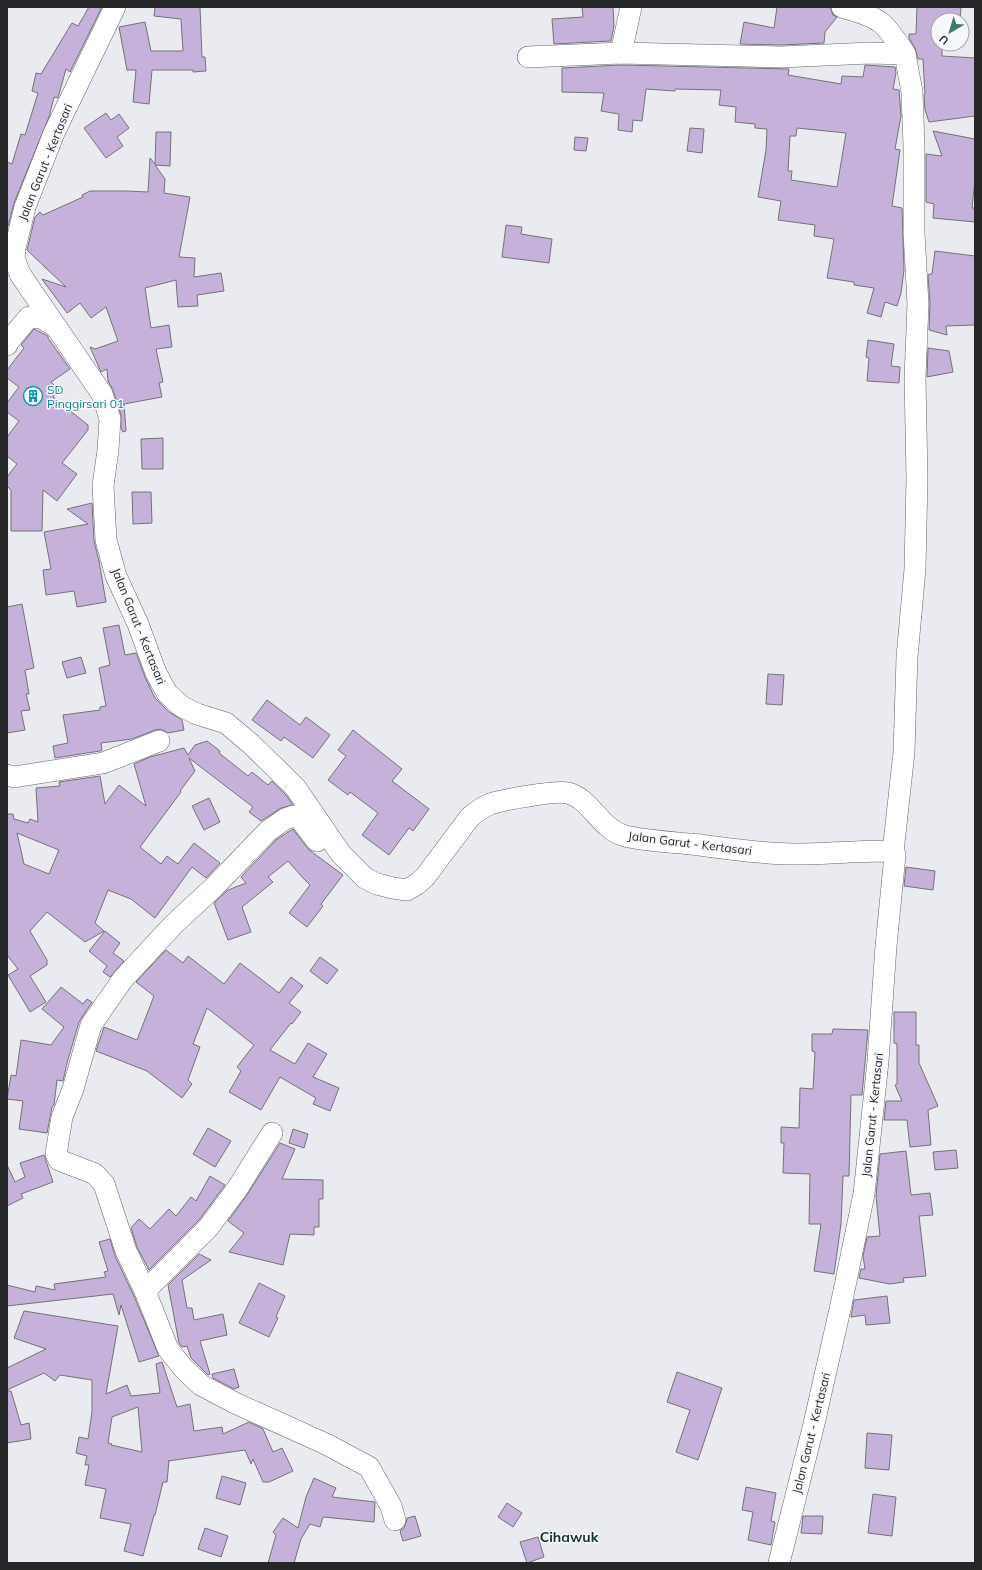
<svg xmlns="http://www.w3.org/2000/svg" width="982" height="1570" font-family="Mulish,sans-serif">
  <rect width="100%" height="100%" fill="#e9ebf0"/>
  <g fill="#c5b1da" stroke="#747276" fill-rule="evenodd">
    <path d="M89 7H102L70 72 66 69 59 94 58 98 54 97 49 117 14 203 7 230V162L12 164 21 134 25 135 38 93 32 91 36 73 41 74 72 23 78 26Z"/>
    <path d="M155 7H200L202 57H205L206 71 193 72V70H152L149 104 133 102 136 70H127L119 27 145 22 151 51H183L181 19 154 16Z"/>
    <path d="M582 7H613L614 26 611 41 554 44 552 19 583 17Z"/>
    <path d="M777 7H830L833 15 837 17 825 32 824 43 781 45 740 44 744 22 774 28Z"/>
    <path d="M917 7H961L960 20H938V44H942V56L975 58V116L929 122 925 110 924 94H925L923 59H918L915 48 909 38V34H916Z"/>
    <path d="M621 65 789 69 788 75 841 84 842 76 863 77 865 65 895 67 896 73 893 89 899 90 901 116 895 149 900 150 892 206 902 208 904 270 901 293 897 306 885 302 881 317 867 313 874 288 854 285V282L827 278 834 239 814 236 815 225 778 220 781 201 758 197 766 150 767 129 755 128V124L735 122 736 107 719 105 721 90 675 89V91L646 89 642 121 633 120 632 132 618 130 619 114 601 111 604 93 562 92V68ZM797 128 846 133 837 187 791 180 792 171H788L790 136H796Z"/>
    <path d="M106 113 111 120 119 114 129 128 117 137 123 146 106 158 84 128Z"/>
    <path d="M690 128 704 129 702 153 687 151Z"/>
    <path d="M933 131 975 139V180L972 208H975V222L933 218 934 204 926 202V154L942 156Z"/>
    <path d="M156 132H171L170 166 155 165 165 179 164 193 190 197 179 257 195 258 194 277 221 273 224 291 197 295 198 306 178 307 176 280 145 288 151 328 169 325 172 347 156 349 163 382 159 383 162 397 124 404 126 431 123 432 121 428V415L113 390 108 381 107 369 101 372 90 347 95 349 118 341 106 307 91 318 80 303 67 313 42 279 66 287 27 250 35 217 40 212 43 215 83 197 82 195 90 191H127L148 192 150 158 155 164Z"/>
    <path d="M575 137 588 138 586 151 574 150Z"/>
    <path d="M506 225 522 227 521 234 552 239 549 263 502 257Z"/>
    <path d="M935 251 975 256V325L946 326 947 335 929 330 930 303 928 276 929 274H932Z"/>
    <path d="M34 329 48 336V338L70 369 51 382 59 390 53 397 88 425V430L62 463 77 474 57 501 43 490 42 531H11V490L7 486V477L17 464 7 456V437L19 421 7 412V403L19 387 7 378V370L24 348 21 345Z"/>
    <path d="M868 340 894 344 891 366 900 367 899 383 867 381 869 358 866 357Z"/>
    <path d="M928 348 949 351 953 372 927 377Z"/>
    <path d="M163 438V469H142L141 439Z"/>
    <path d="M132 492H151L152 523 133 524Z"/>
    <path d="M92 503 94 541 99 561 106 602 77 607 74 591 46 595 43 570 51 569 44 532 88 524 67 509Z"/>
    <path d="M22 604 34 668 25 670 29 694H26L30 710 21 711 25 730 7 733V607Z"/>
    <path d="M119 625 125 655 136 653 145 677 155 698 169 712 182 720 184 730 168 733 161 729 155 730 132 739 101 743 102 750 100 751 55 758 53 746 68 743 63 715 100 710V707L106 706 99 668 110 665 103 628Z"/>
    <path d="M81 657 86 673 67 678 62 662Z"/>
    <path d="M768 674 784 675 782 705 766 704Z"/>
    <path d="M267 700 300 725 306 717 330 735 313 758 284 737 281 741 252 720Z"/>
    <path d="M353 730 402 769 392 781 429 809 413 831 409 828 389 855 362 835 378 813 350 792 348 795 328 780 346 756 338 750Z"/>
    <path d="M207 741 220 751 219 753 248 776 252 772 268 785 272 781 286 795 293 805 281 808 261 821 249 812 253 807 189 758 195 771 180 791 181 792 140 847 161 864 167 856 178 864 194 843 220 863 206 878 192 867 155 918 131 899 108 890 95 923 104 931 85 942 47 912 30 931 47 960V965L30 976 46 1002 30 1012 8 975 18 969 7 955V814H13L14 819 28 823 30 819 38 822 36 788 60 786 59 782 100 776 105 804 119 785 146 806 134 764 150 757 184 748 188 755 195 745ZM17 833 59 850 49 874 24 864Z"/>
    <path d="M209 798 220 822 204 830 192 806Z"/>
    <path d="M293 829 308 849 343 875 321 904 323 906 307 927 289 913 310 885 303 878 288 861 268 877 273 882 242 907 251 932 228 940 214 903 228 890 246 883 241 877 276 840Z"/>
    <path d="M906 867 935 871 933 890 904 886Z"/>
    <path d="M105 931 120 943 113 953 124 961 110 977 103 972 107 966 89 951Z"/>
    <path d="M166 950 183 963 188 956 224 984 240 963 279 993 291 977 303 986 289 1003 301 1012 292 1024 291 1023 270 1050 295 1064 308 1043 327 1054 313 1077 339 1088 330 1111 313 1104 316 1098 280 1077 261 1110 229 1092 241 1071 237 1067 254 1045 207 1008 193 1044 200 1047 188 1080 192 1084 182 1098 147 1071 96 1051 104 1027 137 1040 154 996 136 982Z"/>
    <path d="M320 957 338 970 327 984 310 971Z"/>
    <path d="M61 987 83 1004 87 999 92 1002 79 1022 67 1063 63 1081 57 1080 54 1105 52 1107 47 1133 19 1129 23 1101 7 1099 11 1075 16 1076 21 1040 51 1045 64 1027 42 1009Z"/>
    <path d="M894 1012H916V1045H919V1063L938 1106 928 1110 931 1145 910 1147 907 1120H884L886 1101H902L895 1085 897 1084V1044L894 1043Z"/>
    <path d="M833 1029 868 1030 862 1095H851L849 1176H843L841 1224 834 1274 814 1271 821 1224H809L810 1174 783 1173 784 1143H781V1127L799 1128 800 1088 813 1089 815 1052 812 1051V1034H832Z"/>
    <path d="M208 1128 231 1141 215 1167 193 1154Z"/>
    <path d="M293 1129 308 1134 304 1148 289 1143Z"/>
    <path d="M280 1143 295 1149 282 1179 323 1180V1199H319V1227H314V1235L290 1234 283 1265 229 1252 244 1233 228 1221 247 1195Z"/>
    <path d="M956 1150 958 1168 935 1170 933 1152Z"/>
    <path d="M906 1151 911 1195 930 1193 933 1215 919 1216 926 1276 903 1278 904 1282 890 1284 859 1278 861 1269H865L863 1256 867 1237 880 1236 876 1196 880 1154Z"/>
    <path d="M44 1155 53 1182 21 1194 23 1198 7 1206V1165L15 1182 25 1177 20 1163Z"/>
    <path d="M210 1176 225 1185 199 1220 149 1270 137 1247 131 1228 139 1219 150 1229 169 1209 176 1216 191 1197 196 1201Z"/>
    <path d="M110 1239 115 1256 134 1296 159 1356 139 1362 121 1305 119 1315 113 1294 7 1306V1285L35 1292 36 1286 55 1290 54 1284 106 1277 104 1272 108 1271 99 1242Z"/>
    <path d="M199 1254 211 1260 182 1280 187 1308H192L194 1320 223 1314 227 1335 200 1341 210 1374 208 1375 191 1358 187 1346 182 1347 179 1343 168 1285Z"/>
    <path d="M259 1283 285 1296 276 1317 278 1318 269 1337 239 1323Z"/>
    <path d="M887 1296 890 1323 866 1325 865 1315 851 1317 854 1300Z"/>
    <path d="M24 1311 118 1326 106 1394 127 1385 131 1396 160 1393 156 1364 162 1362 177 1407 190 1404 194 1431 222 1427 223 1434 249 1422 263 1429 273 1452 282 1448 293 1471 269 1482H263L253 1459 251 1464 245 1450 168 1461H169L167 1482H163L155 1515H154L143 1556 124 1551 131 1524 100 1518 106 1489 85 1485 89 1465H85L87 1456 76 1453 79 1437 88 1439 92 1412V1380L60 1375 55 1381 44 1373 7 1390V1368L46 1349 14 1338ZM138 1407 142 1452 111 1445 112 1444 108 1443 112 1417Z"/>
    <path d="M234 1369 239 1387 234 1389 213 1378 212 1374Z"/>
    <path d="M677 1372 722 1388 698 1460 676 1452 690 1410 667 1402Z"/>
    <path d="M7 1391H11L21 1425 29 1423 31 1439 7 1443Z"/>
    <path d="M867 1433 892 1435 889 1470 865 1468Z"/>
    <path d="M222 1476 246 1483 240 1505 216 1498Z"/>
    <path d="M314 1478 336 1488 332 1497 375 1502 374 1522 323 1517 320 1527 310 1524 301 1539 294 1563H268L276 1535 273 1532 283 1518 298 1528 306 1497Z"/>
    <path d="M746 1487 776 1493 771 1521 775 1522 771 1545 748 1540 753 1512 742 1510Z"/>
    <path d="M873 1494 896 1497 892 1536 868 1533Z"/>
    <path d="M507 1503 522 1513 513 1527 498 1517Z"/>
    <path d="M415 1516 421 1536 403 1541 400 1531 404 1528 406 1523 407 1518Z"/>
    <path d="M803 1516H823L822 1534 801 1533Z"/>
    <path d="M205 1528 228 1536 221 1557 198 1549Z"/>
    <path d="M538 1537 544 1557 527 1563 520 1542Z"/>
  </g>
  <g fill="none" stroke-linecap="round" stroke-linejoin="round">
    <g stroke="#65666a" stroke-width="22">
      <g id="minor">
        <path d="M115 7 54 133 25 207 15 248 14 258 20 274 102 394 110 419 108 450 103 486 106 540 116 576 138 624 156 673 167 693 181 706 197 714 226 723 251 744 295 787 341 854 365 878 377 884 393 888 407 890 417 884 425 877 470 817C476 812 483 807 490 804 503 800 555 790 568 793 590 798 600 829 625 836 646 841 669 842 691 844 725 848 759 854 793 854 826 854 858 851 890 851L895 855 886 946 878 1061 864 1194 841 1305 813 1428 779 1563"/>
        <path d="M842 7C854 11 869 14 880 22 890 30 898 43 905 54"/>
        <path d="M621 53 631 7"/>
        <path d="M528 57 621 53 781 57 870 53 905 54 912 92 914 146V233L918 304 915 378 917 478 915 569 907 657 904 752 893 852"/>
        <path d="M7 345 8 342 29 317 41 318 55 326"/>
        <path d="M7 775 14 777 103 763 159 741"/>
        <path d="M317 841 300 819 293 816 285 819 268 831 214 887 174 924 123 979 91 1025 73 1089 62 1117 56 1154 59 1160 95 1174 104 1184 126 1251 145 1291 168 1349 184 1369 201 1385 235 1403 326 1444 369 1467 391 1506 395 1520"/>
        <path d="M145 1291 208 1228 237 1189 272 1133"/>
      </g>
    </g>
    <use href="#minor" stroke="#fff" stroke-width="21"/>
  </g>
  <defs>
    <g id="building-ring" transform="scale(1)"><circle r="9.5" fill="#f7f8fd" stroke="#0f9aa8" stroke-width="1.5"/><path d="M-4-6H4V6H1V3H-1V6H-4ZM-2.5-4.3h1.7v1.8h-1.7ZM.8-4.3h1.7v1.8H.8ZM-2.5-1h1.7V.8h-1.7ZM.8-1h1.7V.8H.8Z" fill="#0f9aa8"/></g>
  </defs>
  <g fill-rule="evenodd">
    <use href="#building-ring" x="33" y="396"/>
  </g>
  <g text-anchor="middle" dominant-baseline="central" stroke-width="3" stroke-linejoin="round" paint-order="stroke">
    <g font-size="12" fill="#252628" stroke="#f7f8fd">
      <text transform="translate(45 162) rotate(-68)">Jalan Garut - Kertasari</text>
      <text transform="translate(139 626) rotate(68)">Jalan Garut - Kertasari</text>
      <text transform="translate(690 843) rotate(7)">Jalan Garut - Kertasari</text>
      <text transform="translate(872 1115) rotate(-84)">Jalan Garut - Kertasari</text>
      <text transform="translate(811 1433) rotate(-76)">Jalan Garut - Kertasari</text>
    </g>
    <g font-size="12" fill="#0d838f" stroke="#f7f8fd" text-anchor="start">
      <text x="47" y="389">SD<tspan x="47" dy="14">Pinggirsari 01</tspan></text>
    </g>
    <g font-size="14" font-weight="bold" fill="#143229" stroke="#f7f8fd">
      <text x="569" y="1537">Cihawuk</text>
    </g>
  </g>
  <rect width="982" height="1570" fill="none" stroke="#252628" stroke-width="16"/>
  <g transform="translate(950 32) rotate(218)"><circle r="19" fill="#f7f8fd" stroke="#a3a4a8"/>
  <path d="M0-3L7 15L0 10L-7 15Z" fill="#3e7d6a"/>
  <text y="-6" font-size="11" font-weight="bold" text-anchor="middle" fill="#252628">U</text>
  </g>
</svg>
